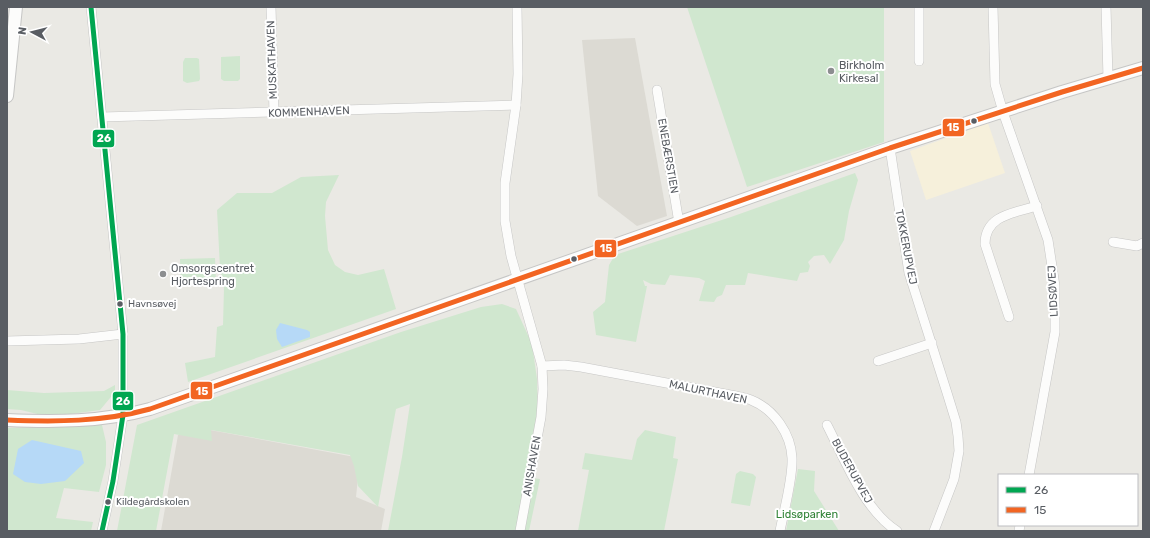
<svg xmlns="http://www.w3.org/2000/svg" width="1150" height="538" font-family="Rubik,sans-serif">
  <rect width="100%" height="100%" fill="#eae9e4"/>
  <path fill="#f6f0db" d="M988 123 1005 173 926 200 910 151Z"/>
  <g fill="#dcdad3">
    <path d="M635 38 667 216 637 226 598 196 582 40Z"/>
    <path d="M210 430 360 458 356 497 385 509 381 531H161L178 435Z"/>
  </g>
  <g fill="#d0e7cf">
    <path d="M687 7H884V142L747 187Z"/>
    <path d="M240 56V79L238 81H224L221 79V57Z"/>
    <path d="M185 58H197L199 59 200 79 199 81 187 83 183 81V62Z"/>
    <path d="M855 173 858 180 849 211 844 240 830 264 824 255 814 256 808 262 810 266 808 272 800 273 797 281 748 273 745 285H726L722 295 717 297 714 302 699 301 705 281 699 278 670 275 665 285 651 284 643 280 645 286H647L636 342 596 335 593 312 605 302 609 265 615 255 731 217Z"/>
    <path d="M339 175 326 202 325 216 328 250 335 265 345 272 358 275 384 269 396 309 188 382 185 363 215 357 217 327 223 325 224 288 220 268 217 210 237 193H272L301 177Z"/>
    <path d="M215 258 216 281 181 283 180 259Z"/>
    <path d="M502 304 516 309 532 344 537 379 538 419 525 477 540 479 529 531H388L402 457 410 404 396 409 378 507 358 486 354 466 350 455 211 430 212 441 174 434 156 531H117L137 425 401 332 481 307Z"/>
    <path d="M115 385V392L100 410 64 415 37 414 21 410 7 409V390L44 393 104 391Z"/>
    <path d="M102 425 106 442V465L99 492 64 488 56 518 93 522 91 531H7V428Z"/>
    <path d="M645 430 676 437 673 458 678 459 664 531H578L589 470 582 469 585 453 632 460 637 439Z"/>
    <path d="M798 469 815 471 814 491 839 531H786Z"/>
    <path d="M740 471 753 474 756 477 750 506 731 503 736 474Z"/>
  </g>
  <g fill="#b6d9f7">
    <path d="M280 323 307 330 310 332V337L282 347 277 339 276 330Z"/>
    <path d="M32 440 81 451 84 463 65 481 41 484 25 482 13 474 18 449Z"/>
  </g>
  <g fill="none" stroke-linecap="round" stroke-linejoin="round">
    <g stroke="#c6c6c5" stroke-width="10">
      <g id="minor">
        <path d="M91 7 123 334V415L113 481 102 531"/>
        <path d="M271 7 274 113"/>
        <path d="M517 7 518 74 516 105 505 183V221L511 256 542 366 543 389 541 417 520 531"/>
        <path d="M919 7V61"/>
        <path d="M993 7 995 84 1003 112 1048 240 1055 286V332L1029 475"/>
        <path d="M1106 7 1108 78"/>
        <path d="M657 90 679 223"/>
        <path d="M102 117 516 105"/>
        <path d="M890 148 909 273 948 396 956 422 958 436 959 451 954 479 934 531"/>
        <path d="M1113 242 1137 246 1143 243"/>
        <path d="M1009 317 985 244C985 215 1014 213 1037 206"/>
        <path d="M7 341 79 339 123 334"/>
        <path d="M878 361 932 343"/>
        <path d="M542 366 564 365 581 367 736 396C741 397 747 398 751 400 774 409 791 434 792 458 793 479 784 510 780 531"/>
        <path d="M827 425C845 460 864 510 897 531"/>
        <path d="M1019 531 1020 525"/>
      </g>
    </g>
    <g stroke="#c6c6c5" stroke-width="14">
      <g id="tertiary">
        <path d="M7 96 16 7"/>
        <path d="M7 420C55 422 103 422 150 409L890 148 1062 92 1143 68"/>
      </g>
    </g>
    <use href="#minor" stroke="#fcfcfb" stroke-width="9"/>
    <use href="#tertiary" stroke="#fcfcfb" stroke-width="12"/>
    <g stroke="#fff" stroke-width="8">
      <path id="bus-1" d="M91 7 123 334V415L113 481 102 531"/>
    </g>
    <g stroke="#fff" stroke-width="8">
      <path id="bus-2" d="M7 420C55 422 103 422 150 409L890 148 1062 92 1143 68"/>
    </g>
    <use href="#bus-1" stroke="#00a651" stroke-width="5"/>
    <use href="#bus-2" stroke="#f26522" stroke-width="5"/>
  </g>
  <g fill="#8c8e90" stroke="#fff" stroke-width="1.5">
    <circle cx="831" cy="71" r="4"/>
    <circle cx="163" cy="274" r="4"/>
  </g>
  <g fill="#595d63" stroke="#fff" stroke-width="1.5">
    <circle cx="974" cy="121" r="3.5"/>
    <circle cx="574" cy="259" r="3.5"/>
    <circle cx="120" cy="304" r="3.5"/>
    <circle cx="108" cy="502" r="3.5"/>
  </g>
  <g text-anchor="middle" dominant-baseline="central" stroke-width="4" stroke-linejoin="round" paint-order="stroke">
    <g font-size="10" fill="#595d63" stroke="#fff" text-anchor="start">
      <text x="128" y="304">Havnsøvej</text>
      <text x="116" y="502">Kildegårdskolen</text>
    </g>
    <g font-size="11" fill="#595d63" stroke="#fff">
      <text transform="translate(272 60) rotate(-92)">MUSKATHAVEN</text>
      <text transform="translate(309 112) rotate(-2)">KOMMENHAVEN</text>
      <text transform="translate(668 156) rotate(80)">ENEBÆRSTIEN</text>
      <text transform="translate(906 247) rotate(79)">TOKKERUPVEJ</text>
      <text transform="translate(1053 291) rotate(-93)">LIDSØVEJ</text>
      <text transform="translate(708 392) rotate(12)">MALURTHAVEN</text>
      <text transform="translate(532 466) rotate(-80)">ANISHAVEN</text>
      <text transform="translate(852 471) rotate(61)">BUDERUPVEJ</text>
    </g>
    <g font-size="11" fill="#595d63" stroke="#fff" text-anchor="start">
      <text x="839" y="65">Birkholm<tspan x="839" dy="13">Kirkesal</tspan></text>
      <text x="171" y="268">Omsorgscentret<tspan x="171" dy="13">Hjortespring</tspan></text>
    </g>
    <g font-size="11" fill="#308336" stroke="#fff">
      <text x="807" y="514">Lidsøparken</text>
    </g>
  </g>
  <g stroke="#fff" stroke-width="1.5">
    <rect x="942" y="118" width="23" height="19" rx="4" fill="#f26522"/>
    <rect x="92" y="129" width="23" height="19" rx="4" fill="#00a651"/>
    <rect x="594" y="239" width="23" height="19" rx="4" fill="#f26522"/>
    <rect x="190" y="381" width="23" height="19" rx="4" fill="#f26522"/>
    <rect x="112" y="391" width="22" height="20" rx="4" fill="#00a651"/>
  </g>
  <g font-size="11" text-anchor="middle" font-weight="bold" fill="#fff">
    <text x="953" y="131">15</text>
    <text x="104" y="142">26</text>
    <text x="606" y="252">15</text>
    <text x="202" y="395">15</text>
    <text x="123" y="405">26</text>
  </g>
  <rect width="1150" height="538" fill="none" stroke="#595d63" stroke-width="16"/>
  <rect x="998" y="474" width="140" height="52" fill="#ffffff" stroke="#bdbec1"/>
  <rect x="1006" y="487" width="20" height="6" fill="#00a651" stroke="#bdbec1"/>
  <text x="1034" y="494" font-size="12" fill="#595d63">26</text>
  <rect x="1006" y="507" width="20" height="6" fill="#f26522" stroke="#bdbec1"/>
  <text x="1034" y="514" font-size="12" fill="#595d63">15</text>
  <g transform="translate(32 32) rotate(277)" stroke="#ffffff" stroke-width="3" paint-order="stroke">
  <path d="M0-3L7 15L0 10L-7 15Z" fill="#595d63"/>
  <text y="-6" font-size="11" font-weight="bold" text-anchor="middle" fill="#595d63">N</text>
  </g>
</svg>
